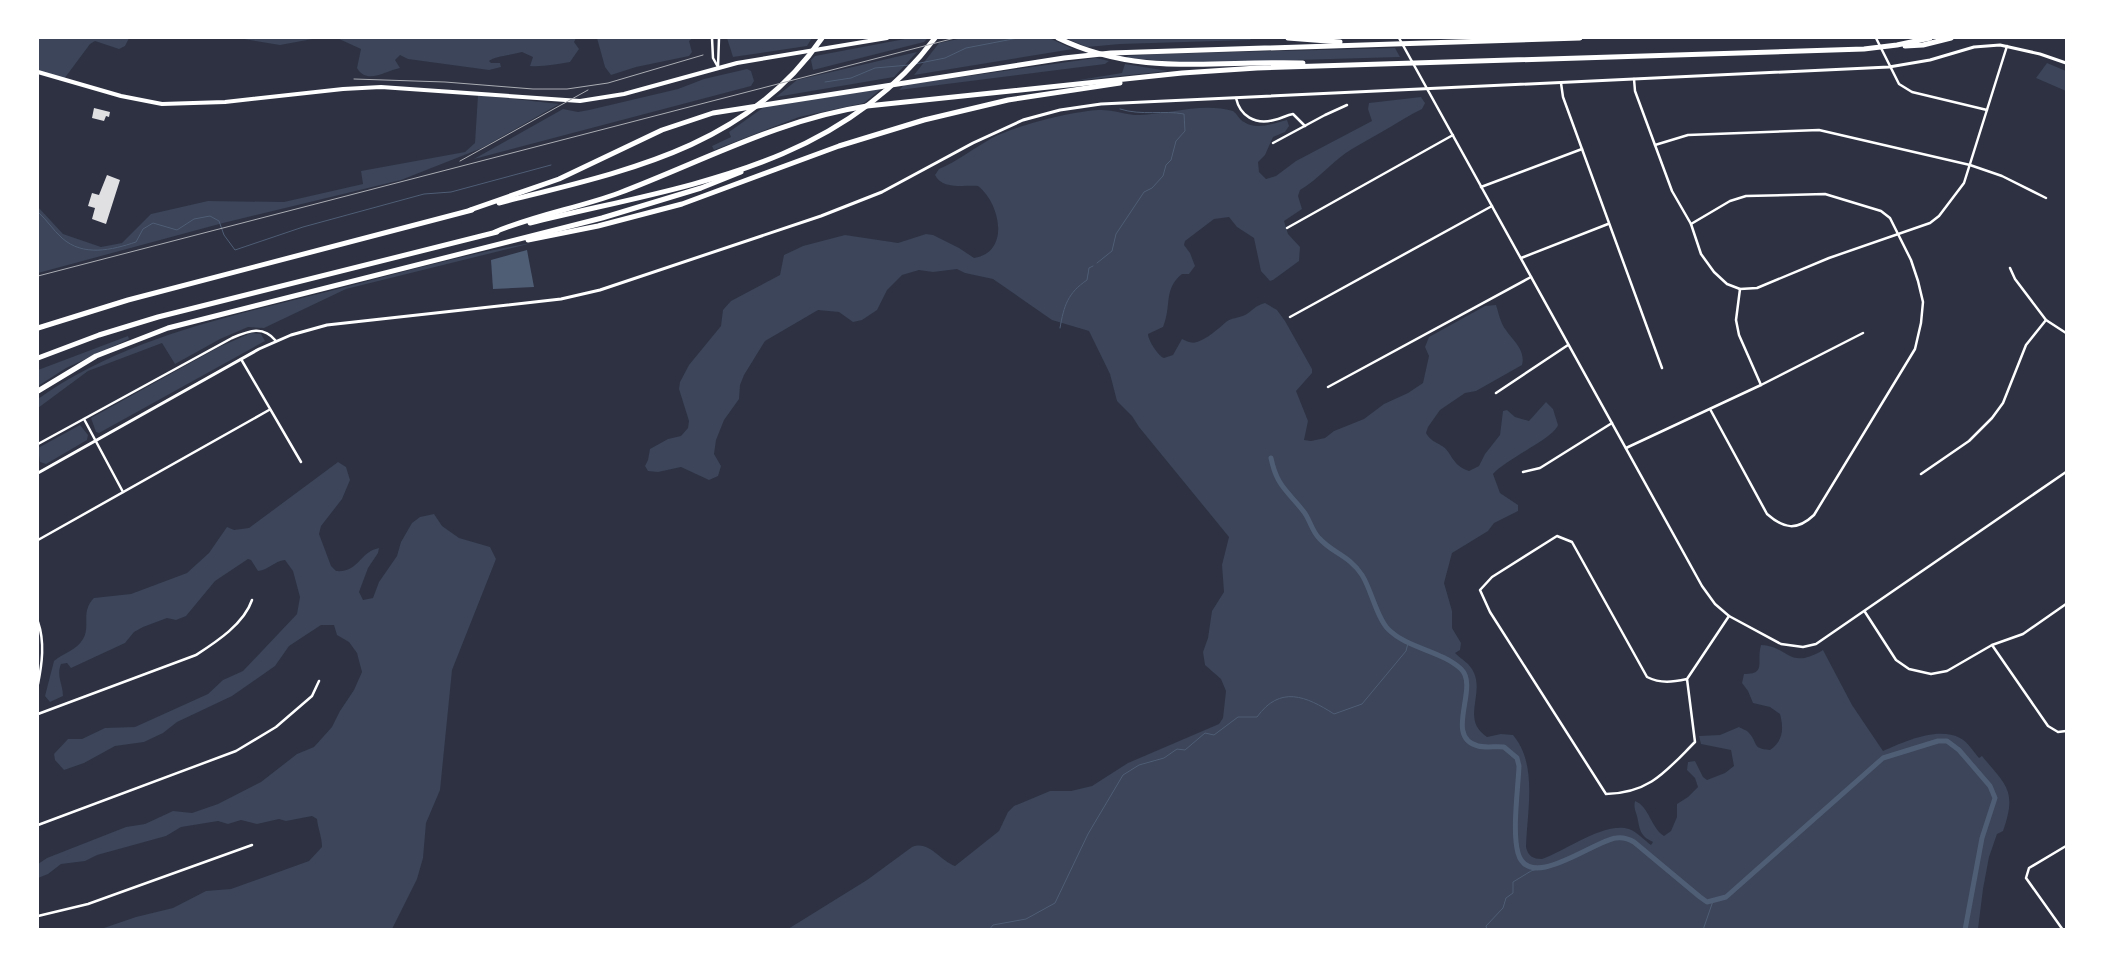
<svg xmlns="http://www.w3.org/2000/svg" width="2104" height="967" font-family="'Source Sans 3',sans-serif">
  <rect width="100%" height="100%" fill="#2d3142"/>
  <g fill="#3c4559">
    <path d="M38 38H129L125 46 119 49 95 41 90 44 64 79 38 72Z"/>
    <path d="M238 38H318L280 45Z"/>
    <path d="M337 38H576L574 42 579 49 570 62C557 64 543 67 530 66L533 57 522 52C513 55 494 56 489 61L491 63H500L501 67 489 70 408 59 400 55 395 60 400 68C385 71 367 85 357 68L361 49Z"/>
    <path d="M597 38H693L689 41 692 52 689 56 636 67 611 75 605 67Z"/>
    <path d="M727 38H812L807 46 733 57Z"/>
    <path d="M910 38H928L924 42 813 70 811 60 815 56Z"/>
    <path d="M963 38H1049L1073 49 914 75 939 43Z"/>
    <path d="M1065 38H1252L1250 40 1120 44 1087 47Z"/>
    <path d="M1395 48 1400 57 1194 63 1126 58 1128 56 1157 54Z"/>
    <path d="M917 52 894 77 776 97 797 80Z"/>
    <path d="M1096 58 1109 61 1105 64 899 90 904 85Z"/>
    <path d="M2047 63 2066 71V91L2036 78Z"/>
    <path d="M1125 64 1168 71 1073 81 1122 73Z"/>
    <path d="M747 69 751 71 754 81 751 86 474 159 563 109 578 112 589 110 678 89 704 79Z"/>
    <path d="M881 89 864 103 799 117 714 150 712 146 731 137 729 132 764 107Z"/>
    <path d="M478 95 559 104 482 148 401 180 223 223 38 273V207L63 234 101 247 122 243 151 214 208 201 284 202 363 184 361 171 465 152 475 143Z"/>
    <path d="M1421 97 1425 103 1422 109C1411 114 1402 120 1392 126 1379 134 1365 141 1352 149 1333 160 1318 180 1300 190L1298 196 1302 209 1284 221 1288 234 1300 247 1299 261 1273 280 1270 281 1261 271 1254 238 1237 227 1229 217 1214 219 1185 241 1184 245 1190 253 1195 266 1189 274H1182C1163 289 1172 306 1163 327L1148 334C1148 340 1158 356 1164 358L1173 355 1182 339C1187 341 1191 344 1197 342 1207 339 1218 329 1226 322 1230 318 1239 318 1245 315 1252 311 1256 305 1265 303L1277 310 1285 321 1312 369V373L1296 391 1308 421 1304 440 1311 441 1325 438 1334 431 1364 419 1384 404 1408 393 1423 383 1429 356 1425 347 1429 337 1485 306 1496 305C1498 311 1499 316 1501 321 1506 336 1527 347 1522 365L1476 391 1465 393 1440 410 1428 427 1426 433C1431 441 1434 441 1442 446 1453 453 1451 465 1469 471L1479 466 1485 454 1500 435 1503 411 1507 410 1515 417 1529 421 1546 402 1553 409 1558 425C1554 438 1506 459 1493 474L1500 493 1518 505V511L1494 523 1488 531 1452 553 1444 583 1452 611V628L1461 643 1460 650 1455 653C1462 660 1470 663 1474 673 1484 695 1461 720 1487 737L1501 734 1513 735C1538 764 1527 812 1526 847 1528 856 1533 859 1542 859 1565 851 1605 821 1629 829 1637 832 1644 840 1651 845L1653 842C1642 837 1640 832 1638 821 1637 813 1633 809 1635 801 1649 806 1651 828 1664 836L1671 831 1677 817V804L1688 797 1698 787 1695 778 1687 770 1688 762 1695 761 1703 777 1707 780 1725 773 1734 766 1731 750 1701 744 1699 736 1720 735 1739 727C1742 729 1747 730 1749 733 1759 744 1751 748 1770 750 1783 741 1784 729 1780 714L1770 707 1753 703 1748 691 1742 683 1744 674C1767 674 1756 662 1761 645 1789 646 1788 671 1823 650L1852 705 1883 751C1903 742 1938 726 1960 738 1968 742 1973 751 1979 758L1982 756C2007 786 2017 791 2003 831L1997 834 1989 857 1983 889 1978 929H788L867 880 912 847C929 840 939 860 955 866L999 831 1008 812 1014 806 1050 791H1071L1092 786 1128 763 1219 724 1223 718 1226 691 1221 679 1205 665 1203 652 1208 638 1212 611 1224 592 1222 565 1229 537 1139 427 1132 416 1117 401 1110 374 1089 331 1052 320 993 279 965 273 957 269 933 272 919 270 902 275 887 290 877 310 862 320 853 322 839 312 818 310 765 341 744 375 740 385 739 399 724 420 716 440 714 454 721 466 718 476 709 480 681 467 658 472 648 471 645 466 648 460 650 449 668 439 681 436 688 428 689 421 679 389 680 382 689 365 721 326 723 310 731 301 780 275 784 255 803 246 845 235 898 243 926 234 933 235 959 248 974 258C1011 252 1000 203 978 186 965 185 942 190 935 175L939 169C958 161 974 148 992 138 1018 125 1069 112 1098 110 1112 109 1125 115 1139 115 1169 114 1203 102 1233 111 1237 114 1238 117 1241 120 1256 132 1273 123 1287 120L1289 126 1285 132 1273 137 1265 155 1258 162 1259 172 1266 179 1276 176 1296 161 1372 121 1368 109 1369 103Z"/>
    <path d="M532 243 346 289 264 328 248 327 220 339 175 364 162 343 88 371 38 408V399C124 338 228 317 330 291 396 274 464 254 532 243Z"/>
    <path d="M251 333 261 334 265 341 99 433 96 432 91 418 219 347Z"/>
    <path d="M128 336 129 339 66 368 38 386V370Z"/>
    <path d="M80 425 88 435 87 440 46 464 40 462 38 448Z"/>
    <path d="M338 462 346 467 350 480 342 499 321 526 319 534 331 566 336 571C359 573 359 552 379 548L378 553 368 568 359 592 363 600 373 598 379 582 397 556 401 542 412 523 420 517 434 514 442 526 459 538 490 547 496 559 452 670 440 790 426 823 423 858 417 879 392 929H101L136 917 173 908 206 891 231 889 259 879 309 861 322 847C322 837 318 829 317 819L312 816 286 821 279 819 257 824 241 820 228 824 218 821 181 827 166 836 97 855 85 861 61 864 48 874 38 878V864L47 858 126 827 145 824 173 811 192 813 218 804 261 782 297 754 314 747 332 727 340 711 354 690 362 672 357 653 349 642 337 635 334 625H321L289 646 275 666 232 696 177 722 163 733 144 742 115 746 84 763 64 770 55 760 54 754 68 739H82L105 728 135 727 208 694 223 680 243 671 297 614 300 597 293 571 285 560C274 561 269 570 258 571L251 560 248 559 215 581 186 616 176 620 167 618 143 627 134 632 125 643 71 668 67 663 61 664C56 676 63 684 63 696L50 702 45 696 54 661C63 653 77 650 83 639 91 626 80 612 94 598L131 594 187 573 209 553 227 527 234 530 249 528Z"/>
  </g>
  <path fill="#4f5d75" d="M527 250 534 287 493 289 491 260Z"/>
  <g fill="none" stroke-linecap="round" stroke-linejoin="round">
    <g stroke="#4f5d75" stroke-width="1">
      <path d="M915 64 945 58 966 48 1018 38"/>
      <path d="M825 82 851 78 875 68 909 65"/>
      <path d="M38 212C47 220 53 230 62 238 83 257 112 250 136 242L143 229 153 223 177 230 194 219 210 216 219 221 224 235 235 250 303 227 424 194 451 192 551 165"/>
      <path d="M1097 263 1112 251 1116 234 1144 192 1152 188 1163 176 1166 165 1171 160 1176 141 1185 131 1184 114C1163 110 1142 116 1120 109"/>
      <path d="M1060 328C1064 305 1068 293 1087 280L1089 268 1093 266"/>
      <path d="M989 930 993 925 1026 919 1055 903 1088 834 1123 775 1139 765 1164 758 1177 749 1185 750 1205 733 1214 735 1238 717H1257C1280 685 1306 696 1334 714L1362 704 1406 651 1408 643"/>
      <path d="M1487 930 1486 926 1503 908 1506 898 1513 893V882L1531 871 1541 868"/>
      <path d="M1703 930 1713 901"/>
    </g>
    <path stroke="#4f5d75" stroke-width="5" d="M1271 458C1277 487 1288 491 1304 512 1310 520 1312 531 1319 538 1332 553 1349 555 1362 575 1371 589 1377 618 1388 629 1408 649 1440 650 1461 669 1480 687 1443 737 1478 746 1486 748 1496 746 1504 747L1517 758 1519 766C1518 790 1512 831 1518 853 1529 893 1595 840 1616 838 1623 837 1629 839 1634 842L1700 897 1707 902 1726 897 1883 758 1938 741H1947L1959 750 1990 786 1995 798 1982 838 1965 930"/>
  </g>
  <g fill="#e0e0e3">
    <path d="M94 108 110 112 109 117 106 116 104 121 92 118Z"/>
    <path d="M107 175 120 180 106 224 92 219 95 208 88 206 92 193 99 195Z"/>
  </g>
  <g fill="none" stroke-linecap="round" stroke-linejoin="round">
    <g stroke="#fff" stroke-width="2.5">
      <path d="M712 38 713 58 718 67"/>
      <path d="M1399 38 1702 586 1715 604 1729 616 1781 644 1803 647 1816 644 2066 472"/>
      <path d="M1876 38 1899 84 1912 92 1987 110"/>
      <path d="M718 67 719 38"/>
      <path d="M1634 79 1635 91 1672 191 1691 224 1701 254 1714 272 1727 284 1740 289 1757 288 1829 258 1930 223 1939 216 1964 183 2007 46"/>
      <path d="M1561 83 1563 97 1662 368"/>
      <path d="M1236 98C1240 116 1255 125 1274 120 1281 119 1286 115 1293 114L1305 126"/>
      <path d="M1273 143 1325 115 1347 105"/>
      <path d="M1655 145 1688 135 1819 130 1970 165 2002 176 2046 198"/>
      <path d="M1481 187 1582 149"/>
      <path d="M1691 224 1730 201 1746 196 1825 194 1881 211 1890 218 1911 260 1918 281 1923 302 1921 323 1915 349 1814 515C1797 531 1784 529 1767 514L1710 409"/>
      <path d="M1287 228 1453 135"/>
      <path d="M1521 258 1608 224"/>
      <path d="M2010 268 2015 279 2046 320 2066 333"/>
      <path d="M1740 289 1736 320 1739 335 1761 385"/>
      <path d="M1290 317 1492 206"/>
      <path d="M241 359 301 462"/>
      <path d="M1328 387 1531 277"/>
      <path d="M1496 393 1568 345"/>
      <path d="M84 419 123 492"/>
      <path d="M38 444 232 338C249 331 263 325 276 341"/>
      <path d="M1626 448 1761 385 1863 333"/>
      <path d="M1523 472 1540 468 1612 423"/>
      <path d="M1921 474 1969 441 1992 418 2003 403 2026 345 2046 320"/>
      <path d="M38 540 269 410"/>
      <path d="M1865 612 1896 660 1909 669 1931 674 1947 671 1992 645 2023 634 2066 604"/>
      <path d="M38 622C45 642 42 664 38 684"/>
      <path d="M1992 645 2048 726 2058 732 2066 731"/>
      <path d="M1687 679C1673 682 1661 684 1647 677L1572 542 1557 536 1492 577 1480 590 1490 612 1606 794C1650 793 1666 771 1695 742L1687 679 1729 616"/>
      <path d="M38 714 196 655C216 642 244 624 252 600"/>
      <path d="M38 825 236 751 276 727 312 696 319 681"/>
      <path d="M38 916 88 904 252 845"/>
      <path d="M2063 930 2026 878 2029 868 2066 846"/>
    </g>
    <path stroke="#fff" stroke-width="3" d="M38 473 259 349 291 335 327 325 561 299 600 290 821 216 882 192 973 143 1023 120 1060 110 1101 104 1889 67 1930 60 1974 47 2000 45 2040 54 2066 63"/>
    <path stroke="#fff" stroke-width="4" d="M38 72 121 96 162 104 225 102 343 89 381 87 580 101 624 94 737 63 887 38"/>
    <g stroke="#fff" stroke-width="5">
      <path d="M1058 38C1140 78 1216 60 1303 63"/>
      <path d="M1288 38 1340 42"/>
      <path d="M1905 46 1923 45 1951 38"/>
      <path d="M499 203C621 172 746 149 822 38"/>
      <path d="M470 210 559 179 662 130 713 113 1064 58 1111 53 1580 38"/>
      <path d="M530 223C678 186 836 170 935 38"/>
      <path d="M495 232C535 215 578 208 619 193 701 162 780 119 867 106L1182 73 1257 68 1864 49 1897 45 1930 38"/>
      <path d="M528 240 598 226 682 204 839 146 924 120 1008 100 1120 83"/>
      <path d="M38 328 128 300 472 210"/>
      <path d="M38 358 99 335 158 317 497 232"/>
      <path d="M38 391 96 356 168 328 602 218 701 188 741 172"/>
    </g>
    <g stroke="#abadb3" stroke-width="1">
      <path d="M354 79 445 82 533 89H567L608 83 703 55"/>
      <path d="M460 161 588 90"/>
      <path d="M38 276 955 38"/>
    </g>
  </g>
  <rect width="2104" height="967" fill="none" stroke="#ffffff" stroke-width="78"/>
</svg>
